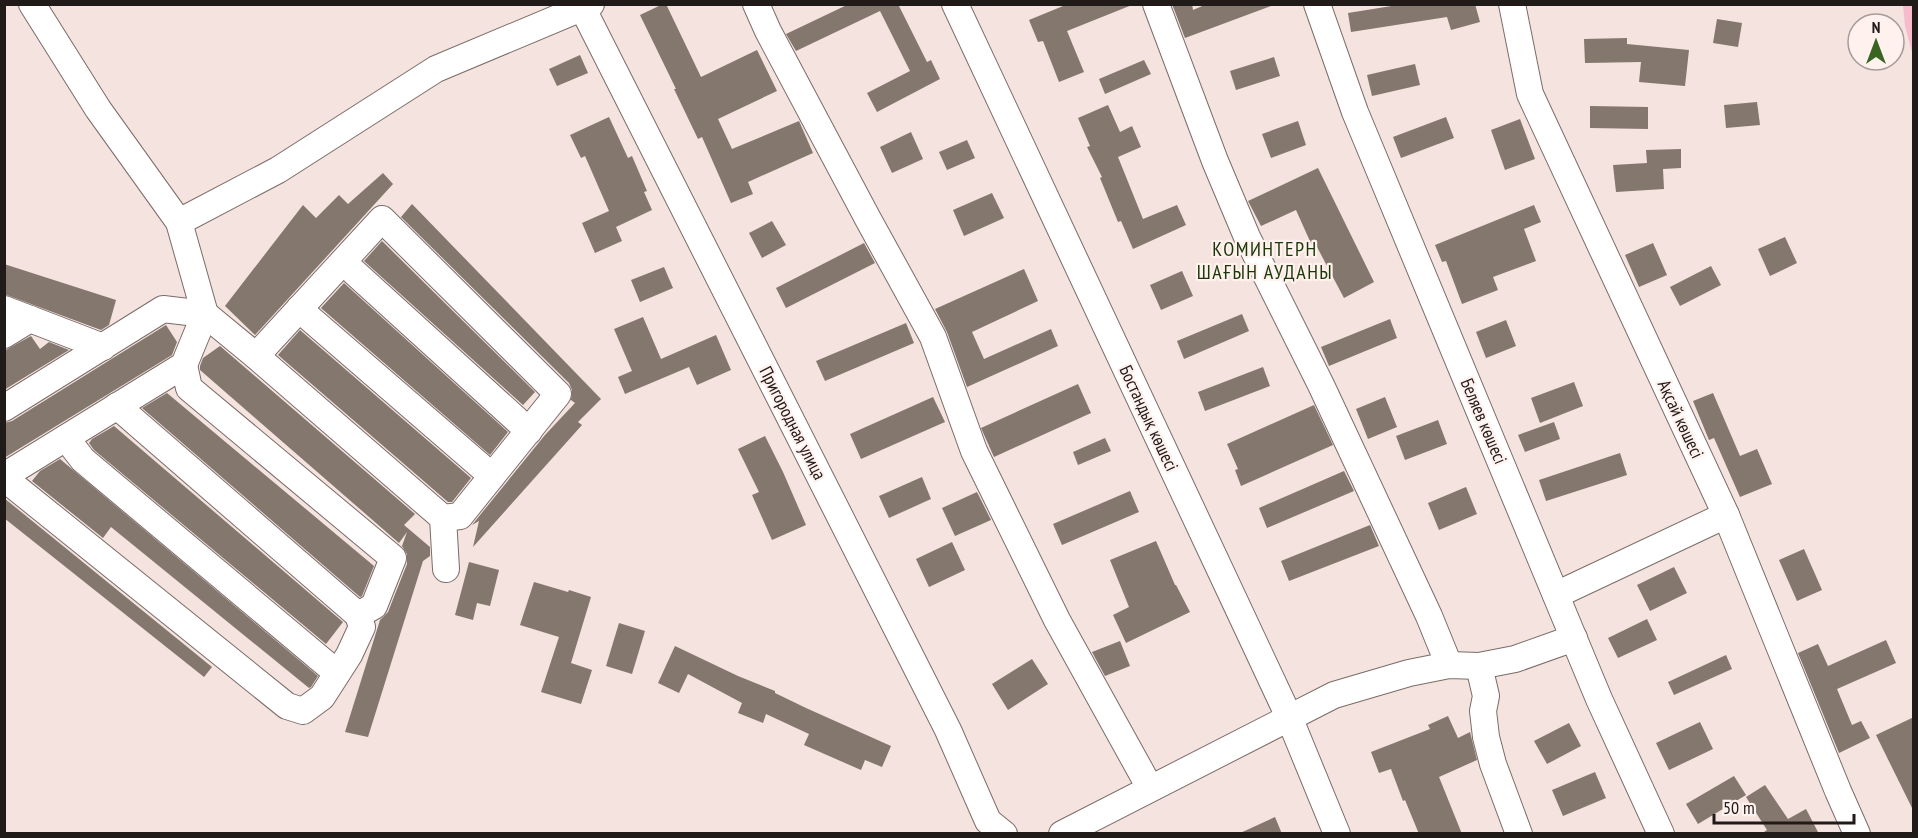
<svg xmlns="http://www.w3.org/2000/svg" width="1918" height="838" font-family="'PT Sans Narrow',sans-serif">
  <rect width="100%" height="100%" fill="#f4e3de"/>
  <path fill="#f7bbce" d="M1903 5H1913V56L1905 26Z"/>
  <g fill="#83776e">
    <path d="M663 4H666L701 77 757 50 777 91 718 119 732 149 799 121 813 153 748 182 753 194 731 203 702 137 698 139 674 89H676L640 15Z"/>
    <path d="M849 4H898L927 62 931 60 940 79 877 112 867 93 910 71 880 11 796 51 786 34Z"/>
    <path d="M1068 4 1132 5 1067 31 1084 72 1059 82 1043 41 1038 42 1029 20Z"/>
    <path d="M1172 4H1192L1193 10 1207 4H1271V6L1185 38Z"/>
    <path d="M1404 4H1475L1480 22 1451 30 1447 17 1351 32 1348 13Z"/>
    <path d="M1717 19 1742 23 1738 47 1713 43Z"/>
    <path d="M1627 38V44L1689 50 1685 86 1639 82 1641 62 1585 63 1584 39Z"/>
    <path d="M580 55 588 73 557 86 549 69Z"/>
    <path d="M1274 57 1280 76 1236 90 1230 71Z"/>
    <path d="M1144 60 1151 74 1105 94 1099 79Z"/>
    <path d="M1415 64 1420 85 1372 96 1367 75Z"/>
    <path d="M1757 102 1760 125 1726 128 1724 105Z"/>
    <path d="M1108 105 1120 132 1132 126 1141 147 1118 157 1143 219 1177 205 1186 225 1133 249 1121 221 1118 222 1100 178 1102 177 1087 147 1090 146 1078 118Z"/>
    <path d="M1590 106 1648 107V129L1590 128Z"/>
    <path d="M609 117 628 158 632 156 647 191 644 192 652 210 616 227 622 241 595 253 582 223 609 211 585 156 581 158 570 135Z"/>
    <path d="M1446 117 1454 138 1401 158 1393 137Z"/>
    <path d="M1520 119 1535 159 1505 170 1491 130Z"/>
    <path d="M1298 121 1306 145 1271 158 1262 134Z"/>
    <path d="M911 132 923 159 892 173 880 147Z"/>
    <path d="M967 140 975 158 947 170 939 152Z"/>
    <path d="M1681 149V168L1663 169 1664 189 1616 192 1613 165 1647 163 1646 150Z"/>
    <path d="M1318 168 1374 282 1344 298 1317 247 1313 248 1296 210 1261 226 1248 201Z"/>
    <path d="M383 173 393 184 255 335 225 306 303 205 316 218 339 195 348 204Z"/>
    <path d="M992 193 1004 218 964 236 953 210Z"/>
    <path d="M412 204 601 399 578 422 582 425 473 547 479 521 472 525 545 435 575 403 571 400 572 390 569 383 401 217Z"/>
    <path d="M1534 205 1541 222 1524 229 1536 261 1493 277 1498 290 1462 304 1446 261 1442 262 1435 245Z"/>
    <path d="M772 221 786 245 762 258 749 233Z"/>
    <path d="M1785 237 1797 263 1770 276 1758 249Z"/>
    <path d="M382 241 535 392 523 405 364 261Z"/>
    <path d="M864 243 875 263 786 308 776 288Z"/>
    <path d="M1653 243 1667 275 1639 287 1625 255Z"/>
    <path d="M4 264 116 300 109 325 101 330 4 294Z"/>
    <path d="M1711 266 1721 285 1680 306 1670 287Z"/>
    <path d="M664 267 673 288 640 302 631 280Z"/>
    <path d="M1024 269 1038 301 972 332 984 359 1051 329 1058 346 967 387 947 332 935 309Z"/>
    <path d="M1182 271 1193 296 1161 310 1150 285Z"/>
    <path d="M344 283 508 432 490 455 321 308Z"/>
    <path d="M1242 314 1249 331 1184 359 1177 341Z"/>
    <path d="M643 317 661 359 716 335 731 370 697 385 689 367 625 394 618 377 632 371 614 329Z"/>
    <path d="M1390 319 1397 338 1329 366 1321 347Z"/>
    <path d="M1506 320 1516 346 1486 358 1476 332Z"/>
    <path d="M906 323 914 343 825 381 816 361Z"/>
    <path d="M166 325 177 342 172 355 4 458V423L12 421Z"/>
    <path d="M300 330 471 478 452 502H448L278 355Z"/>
    <path d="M31 336 40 349 49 342 69 350 4 390V351Z"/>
    <path d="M220 346 415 514 404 525 430 547V556L423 561 368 737 345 732 380 620 388 612 407 564V554L402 546 407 532 399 543 200 370V366L203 358Z"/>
    <path d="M1263 367 1270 386 1205 411 1198 392Z"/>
    <path d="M1574 382 1583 406 1540 423 1531 398Z"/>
    <path d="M1078 384 1091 413 994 457 981 428Z"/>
    <path d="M167 393 374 566 362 596 360 597 142 408Z"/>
    <path d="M1713 393 1740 456 1757 449 1772 484 1740 497 1714 438 1709 440 1693 401Z"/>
    <path d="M933 397 945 422 861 459 850 434Z"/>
    <path d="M1385 397 1397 427 1368 439 1356 409Z"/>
    <path d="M1314 405 1333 445 1241 486 1235 470 1238 469 1227 444Z"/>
    <path d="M1438 420 1447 444 1405 460 1396 436Z"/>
    <path d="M1554 422 1560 439 1525 452 1518 435Z"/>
    <path d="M114 426 343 622 326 644 94 450 89 443 92 439Z"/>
    <path d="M765 436 783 472 806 525 772 540 752 495 759 492 738 449Z"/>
    <path d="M1105 438 1111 451 1078 465 1073 452Z"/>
    <path d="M1620 453 1627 475 1546 501 1539 480Z"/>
    <path d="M60 459 318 676 311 687 309 688 111 527 103 538 32 481 40 471Z"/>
    <path d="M1344 471 1354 491 1267 528 1259 508Z"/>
    <path d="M922 477 931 499 889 518 879 496Z"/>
    <path d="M1466 487 1477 514 1439 530 1428 503Z"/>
    <path d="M1130 491 1139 512 1062 545 1053 524Z"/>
    <path d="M977 492 991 520 955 536 942 508Z"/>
    <path d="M4 498 212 667 204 677 4 518Z"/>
    <path d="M1370 525 1379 546 1289 581 1281 561Z"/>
    <path d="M1156 541 1175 585H1176L1190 612 1126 643 1113 615 1129 607 1110 560Z"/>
    <path d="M952 542 965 570 929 587 916 559Z"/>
    <path d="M1804 549 1822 590 1797 601 1779 560Z"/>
    <path d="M469 562 499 570 490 606 477 603 473 620 455 615Z"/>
    <path d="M1674 567 1687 593 1650 611 1637 585Z"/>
    <path d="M534 582 568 592 569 590 591 597 571 663 592 670 581 704 541 692 559 637 520 625Z"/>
    <path d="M1647 619 1657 640 1618 658 1608 638Z"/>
    <path d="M619 623 645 631 632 674 606 666Z"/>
    <path d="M1886 640 1896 663 1837 689 1852 725 1861 721 1870 738 1839 753 1798 653 1818 644 1828 666Z"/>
    <path d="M1120 641 1130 666 1105 676 1092 652Z"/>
    <path d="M675 646 738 676 775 691V693L806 708 891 746 882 767 865 760 861 770 804 745 809 734 766 714 763 723 738 713 742 703 688 674 679 693 658 683Z"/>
    <path d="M1726 655 1732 669 1674 695 1668 682Z"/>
    <path d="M1032 659 1048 684 1008 710 992 684Z"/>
    <path d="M1448 716 1458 738 1470 732 1477 760 1439 777 1462 834H1419L1405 800 1403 801 1391 769 1379 773 1371 752 1430 729 1428 725Z"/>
    <path d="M1914 717V812L1876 735Z"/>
    <path d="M1700 722 1713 749 1669 770 1656 743Z"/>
    <path d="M1569 723 1581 746 1547 764 1534 741Z"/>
    <path d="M1595 772 1606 798 1563 816 1552 790Z"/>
    <path d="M1734 776 1746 795 1698 824 1686 804Z"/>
    <path d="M1765 785 1788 819 1806 809 1819 834H1761L1767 830 1746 797Z"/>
    <path d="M1275 817 1282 834H1238Z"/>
  </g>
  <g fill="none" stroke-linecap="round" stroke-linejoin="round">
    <g stroke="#7b6c68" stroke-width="28">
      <g id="minor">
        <path d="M756 4 768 31 868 219 933 337 974 451 1057 620 1150 788"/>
        <path d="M955 4 1289 717 1337 834"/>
        <path d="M1156 4 1215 161 1247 237 1321 385 1429 616 1449 665"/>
        <path d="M1317 4 1355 112 1599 699 1661 834"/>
        <path d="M1512 4 1530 94 1726 515 1838 791 1857 834"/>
        <path d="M583 9 948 730 988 821 1004 834"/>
        <path d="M179 222 278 170 436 69 591 4"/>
        <path d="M343 262 529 431"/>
        <path d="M4 309 103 347"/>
        <path d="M299 309 492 476"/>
        <path d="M4 335 30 319"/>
        <path d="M256 356 382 219 558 394 460 516 443 518"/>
        <path d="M117 406 358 615"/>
        <path d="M4 408 163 309 205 314 256 356 443 518 446 569"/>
        <path d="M66 438 83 460 337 673"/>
        <path d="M4 476 184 365 205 314 179 222 98 109 32 4"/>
        <path d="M4 478 287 706 303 711 322 697 349 655 362 627 358 615 374 606 393 558 189 388 184 365"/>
        <path d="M1556 595 1726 515"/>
        <path d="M1479 666 1486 696 1483 711 1486 737 1493 764 1519 834"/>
        <path d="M1062 834 1334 695 1409 673 1449 665 1479 666 1515 659 1574 638"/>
      </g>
    </g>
    <use href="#minor" stroke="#fff" stroke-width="26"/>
  </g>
  <g text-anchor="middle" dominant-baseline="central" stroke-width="4.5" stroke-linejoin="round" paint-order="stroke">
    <g font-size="18" fill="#201a18" stroke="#fff1ed">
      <text transform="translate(1149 418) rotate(65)">Бостандық көшесі</text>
      <text transform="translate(1681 419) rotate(65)">Ақсай көшесі</text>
      <text transform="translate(1484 421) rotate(67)">Беляев көшесі</text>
      <text transform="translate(793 423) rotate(63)">Пригородная улица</text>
    </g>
    <g font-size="20" letter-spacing="1.5" fill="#1b3808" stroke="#fff1ed">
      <text x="1265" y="249">КОМИНТЕРН<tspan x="1265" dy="23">ШАҒЫН АУДАНЫ</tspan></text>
    </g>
  </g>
  <rect width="1918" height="838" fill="none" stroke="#201a18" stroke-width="12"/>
  <g transform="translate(1876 42)"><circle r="28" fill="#fff1ed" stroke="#a69b98" stroke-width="1.5"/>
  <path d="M0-4.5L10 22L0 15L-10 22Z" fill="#396421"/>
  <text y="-9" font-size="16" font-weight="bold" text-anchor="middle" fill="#201a18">N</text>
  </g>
  <path d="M1714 814v9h140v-9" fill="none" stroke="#201a18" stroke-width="3"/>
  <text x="1723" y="814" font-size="18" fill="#201a18" stroke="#fff1ed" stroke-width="4.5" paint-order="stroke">50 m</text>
</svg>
